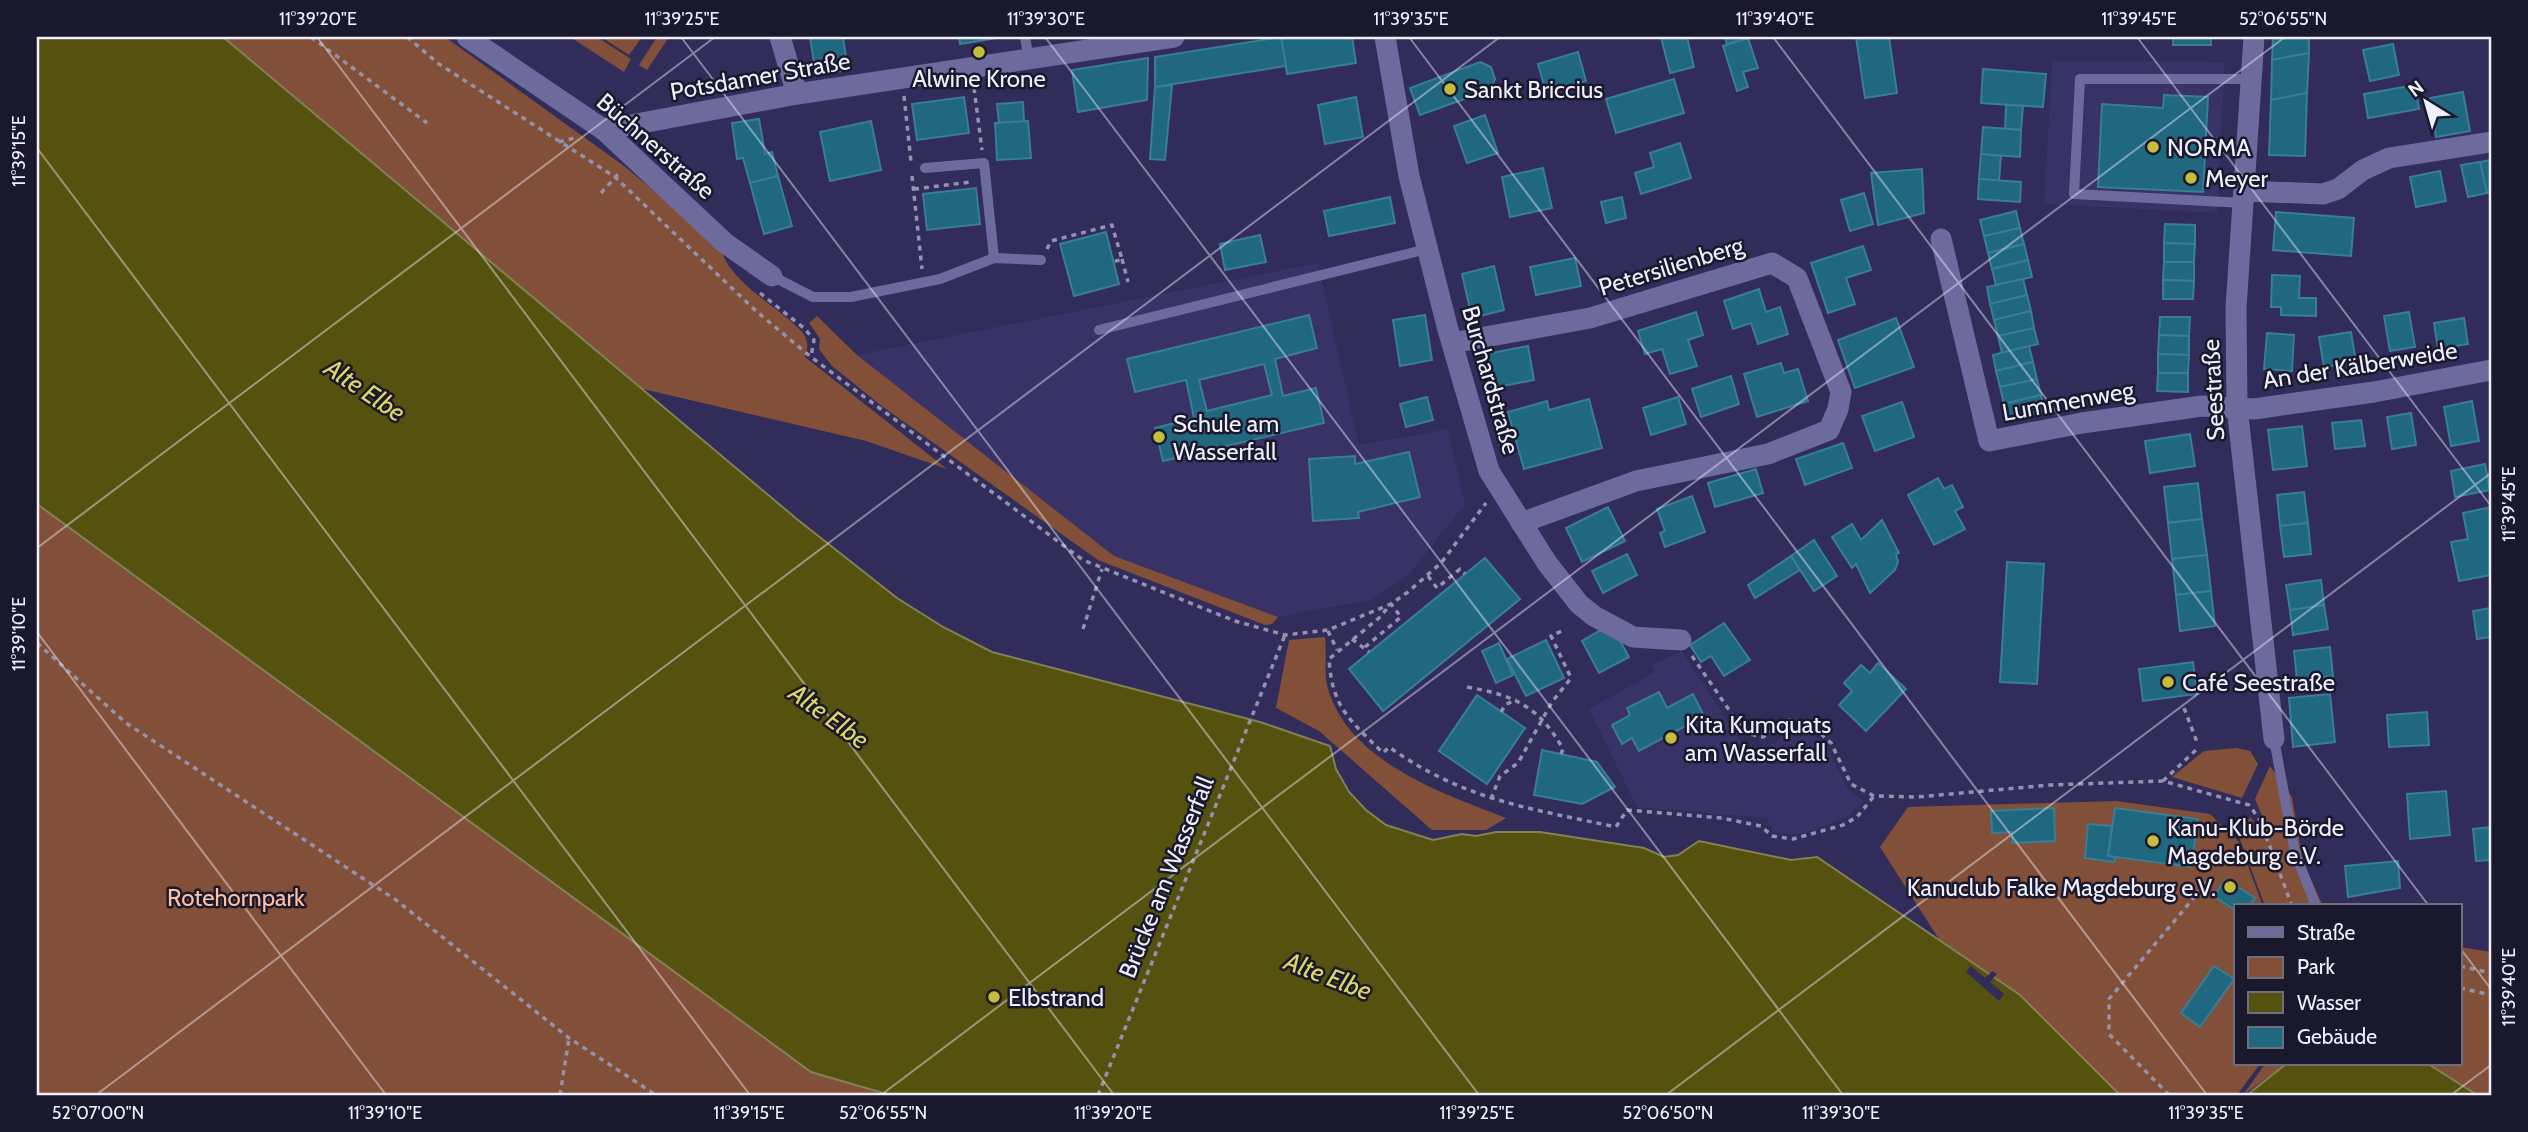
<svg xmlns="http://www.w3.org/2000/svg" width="2528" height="1132" font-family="Cabin,sans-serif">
  <rect width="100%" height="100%" fill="#312c5a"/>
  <g fill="#383267">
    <path d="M2052 61 2225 62 2217 213 2044 204Z"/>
    <path d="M1318 263 1359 445 1448 429 1465 504 1408 576 1369 600 1278 617 1114 556 857 355Z"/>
    <path d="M1682 651 1753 760 1791 729 1806 728 1827 747 1847 788 1863 801 1849 816 1813 831 1792 835 1774 832 1767 818 1637 807 1589 709 1655 672 1651 665Z"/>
  </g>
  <g fill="#825038">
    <path d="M223 37H445L624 166 720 246C729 284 778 305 802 332 809 340 808 348 805 357L947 469 866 441 643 389Z"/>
    <path d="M570 37H597L631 59 624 72Z"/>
    <path d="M601 37H642L629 55Z"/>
    <path d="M657 37H669L647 70 639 65Z"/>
    <path d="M817 316 857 355 1114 556 1278 617 1272 624 1265 625 1098 560 883 407 832 366 819 349 820 339 809 323Z"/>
    <path d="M37 504 811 1072 890 1095H37Z"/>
    <path d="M1325 637C1327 653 1324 671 1327 685 1346 761 1442 793 1506 818L1486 830H1432L1319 731 1276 708 1289 640Z"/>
    <path d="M2237 748 2250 751 2258 764 2242 798 2172 777 2204 751Z"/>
    <path d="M2270 766 2292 797 2303 862 2323 906H2265L2239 837 2250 817 2256 824 2264 821 2255 799Z"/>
    <path d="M2116 801 2210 814 2239 842 2263 906H2236V1064H2260L2237 1095H2069L1960 972 1880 847 1908 807Z"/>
    <path d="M2460 947 2491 952V1095H2477L2428 1064H2460Z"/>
    <path d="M2265 1064H2286L2243 1095Z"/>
  </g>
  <g fill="#55510f" stroke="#838156" stroke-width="2">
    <path d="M37 37H223L798 520 897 598 943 627 992 652 1260 722 1330 746 1336 769 1349 792 1366 810 1386 825 1433 840 1462 834 1476 836 1496 832H1540L1644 848 1664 857 1678 855 1699 841 1791 860 1817 857 2020 995 2120 1095H890L811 1072 37 504Z"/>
    <path d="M2286 1064H2428L2477 1095H2247Z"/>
  </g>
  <path fill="#312c5a" d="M1971 966 1985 978 1992 971 1997 974 1990 982 2004 994 1999 1001 1966 972Z"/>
  <g fill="#206780" stroke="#397d97" stroke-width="2" fill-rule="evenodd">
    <path d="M810 37H843L848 70 816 75Z"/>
    <path d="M959 37H1003L960 44Z"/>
    <path d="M1281 37H1352L1356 63 1287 74Z"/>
    <path d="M1281 37 1286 66 1155 87V57Z"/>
    <path d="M1661 37H1687L1694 67 1670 73Z"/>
    <path d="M1725 37H1748V38L1727 44Z"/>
    <path d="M1856 37H1889L1897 93 1865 98Z"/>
    <rect x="2173" y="37" width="38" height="8"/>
    <path d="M2273 37H2309V53L2272 60Z"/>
    <path d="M1748 38 1758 68 1743 72 1748 87 1737 91 1723 46Z"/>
    <path d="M2393 44 2399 75 2370 81 2363 50Z"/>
    <path d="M1578 52 1586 81 1546 92 1538 64Z"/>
    <path d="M2309 53 2307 93 2271 100 2272 60Z"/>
    <path d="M1148 58 1147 100 1078 112 1072 70Z"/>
    <path d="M1480 62 1491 67 1495 79 1490 90 1420 115 1410 88Z"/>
    <path d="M1983 69 2046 74 2043 107 1981 103Z"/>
    <path d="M1674 79 1684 113 1616 133 1606 99Z"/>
    <path d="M1172 85 1165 160 1150 159 1155 87Z"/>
    <path d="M2415 85 2419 109 2368 118 2364 94Z"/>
    <path d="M2463 92 2470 131 2436 137 2430 98Z"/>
    <path d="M2307 93 2305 156 2269 155 2271 100Z"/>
    <path d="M2164 95 2208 97 2203 192 2098 187 2102 104 2163 108Z"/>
    <path d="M964 97 969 133 917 140 912 104Z"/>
    <path d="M1356 97 1363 137 1325 144 1318 105Z"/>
    <path d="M1023 102 1024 122 999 123 997 104Z"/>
    <path d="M2006 105 2023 106 2021 130 2005 129Z"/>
    <path d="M1485 115 1498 153 1467 163 1454 126Z"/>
    <path d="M759 119 765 154 772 152 778 176 750 183 743 158 737 159 732 123Z"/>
    <path d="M871 121 881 170 830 181 820 132Z"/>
    <path d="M1028 121 1031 158 997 160 995 123Z"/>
    <path d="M1983 127 2021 130 2020 157 1981 154Z"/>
    <path d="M1680 143 1691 178 1641 194 1635 173 1654 167 1650 153Z"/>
    <path d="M1981 154 2001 156 1999 181 1979 179Z"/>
    <path d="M2491 160V192L2487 193 2480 162Z"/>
    <path d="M2480 162 2487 193 2468 197 2461 165Z"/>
    <path d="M1543 168 1552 208 1510 217 1502 177Z"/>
    <path d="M1922 169 1924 213 1878 225 1871 173Z"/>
    <path d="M2440 171 2446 201 2416 207 2410 177Z"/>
    <path d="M778 176 792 226 764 234 750 183Z"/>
    <path d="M1979 179 2021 182 2020 202 1978 199Z"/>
    <path d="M976 188 980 224 927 230 923 194Z"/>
    <path d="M1864 193 1873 224 1850 231 1841 200Z"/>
    <path d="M1390 197 1395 223 1329 236 1324 211Z"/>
    <path d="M1622 197 1626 218 1606 223 1601 202Z"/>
    <path d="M2016 211 2020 228 1984 236 1980 220Z"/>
    <path d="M2276 212 2354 218 2351 256 2273 250Z"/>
    <path d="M2165 224 2195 225V244L2164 243Z"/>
    <path d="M2020 228 2024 244 1988 253 1984 236Z"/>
    <path d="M1106 232 1119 284 1074 296 1060 244Z"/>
    <path d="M1260 235 1266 262 1225 270 1220 244Z"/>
    <path d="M2164 243 2195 244 2194 262H2164Z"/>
    <path d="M2024 244 2028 260 1992 269 1988 253Z"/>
    <path d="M1863 246 1871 270 1846 278 1855 304 1828 313 1811 263Z"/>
    <path d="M1575 258 1581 286 1536 295 1530 267Z"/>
    <path d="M2028 260 2032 277 1996 285 1992 269Z"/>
    <path d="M2164 262H2194V281L2163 280Z"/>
    <path d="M1494 266 1504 310 1472 318 1462 274Z"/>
    <path d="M2272 275 2300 276 2299 298H2316V316L2281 315V307H2271Z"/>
    <path d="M2023 279 2027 295 1990 304 1987 287Z"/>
    <path d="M2163 280 2194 281 2193 299H2163Z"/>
    <path d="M1759 289 1766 312 1780 307 1788 334 1758 344 1751 323 1733 329 1724 301Z"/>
    <path d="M2027 295 2031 311 1994 320 1990 304Z"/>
    <path d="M2031 311 2034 328 1998 336 1994 320Z"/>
    <path d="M1696 312 1703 335 1688 340 1697 366 1670 374 1662 349 1645 354 1638 331Z"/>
    <path d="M2409 312 2415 347 2390 351 2384 316Z"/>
    <path d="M1309 315 1317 348 1275 359 1283 396 1316 388 1324 423 1163 461 1155 428 1194 418 1186 380 1135 392 1127 359ZM1264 364 1272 395 1207 411 1199 380Z"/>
    <path d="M1425 315 1432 360 1400 366 1393 320Z"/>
    <path d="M2160 317H2190L2189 336 2159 335Z"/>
    <path d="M1896 318 1914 367 1855 388 1838 340Z"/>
    <path d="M2464 318 2468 344 2438 349 2434 323Z"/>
    <path d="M2034 328 2038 344 2002 353 1998 336Z"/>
    <path d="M2351 332 2356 362 2324 367 2319 337Z"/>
    <path d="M2267 333 2294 335 2292 371 2264 369Z"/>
    <path d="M2159 335 2189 336V355L2158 354Z"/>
    <path d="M1528 346 1534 380 1492 388 1486 354Z"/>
    <path d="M2029 346 2033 362 1996 371 1993 355Z"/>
    <path d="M2158 354 2189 355 2188 373H2158Z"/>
    <path d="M2033 362 2037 379 2000 387 1996 371Z"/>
    <path d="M1781 363 1784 373 1798 369 1808 401 1757 417 1744 374Z"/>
    <path d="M2158 373H2188V392L2157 391Z"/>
    <path d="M1731 376 1739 404 1701 417 1692 389Z"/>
    <path d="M2037 379 2041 395 2004 404 2000 387Z"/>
    <path d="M2041 395 2044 411 2008 420 2004 404Z"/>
    <path d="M1427 397 1433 420 1406 427 1400 404Z"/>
    <path d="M1678 397 1686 424 1651 435 1643 408Z"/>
    <path d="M1589 399 1602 448 1524 469 1508 412 1547 401 1549 410Z"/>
    <path d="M2472 401 2479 441 2451 446 2444 407Z"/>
    <path d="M1902 402 1914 437 1875 451 1862 416Z"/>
    <path d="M2411 413 2416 445 2392 449 2387 417Z"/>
    <path d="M2361 420 2365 446 2335 449 2332 423Z"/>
    <path d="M2302 426 2307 466 2273 470 2268 430Z"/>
    <path d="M2190 434 2195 466 2150 473 2145 441Z"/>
    <path d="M1843 443 1852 468 1805 485 1796 459Z"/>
    <path d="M1409 452 1420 497 1358 512 1359 518 1313 521 1309 459 1355 456V464Z"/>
    <path d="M2485 464 2490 490 2455 497 2451 471Z"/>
    <path d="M1756 469 1763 493 1715 507 1708 483Z"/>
    <path d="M1938 478 1944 489 1952 485 1963 507 1955 511 1965 529 1934 545 1908 495Z"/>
    <path d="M2198 483 2202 519 2168 523 2164 487Z"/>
    <path d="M2304 492 2308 523 2280 526 2277 495Z"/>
    <path d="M1692 496 1705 532 1665 547 1660 533 1665 531 1657 509Z"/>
    <path d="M1608 507 1625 541 1582 562 1566 528Z"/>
    <path d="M2491 507V575L2459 581 2451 542 2468 539 2463 513Z"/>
    <path d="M2202 519 2207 555 2172 559 2168 523Z"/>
    <path d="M1882 520 1899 553 1896 554 1898 562 1895 570 1870 593 1856 564 1852 568 1832 537 1852 524 1861 540Z"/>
    <path d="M2308 523 2311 554 2284 557 2280 526Z"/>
    <path d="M1814 540 1837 576 1814 591 1791 556Z"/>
    <path d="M1627 554 1637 575 1603 593 1592 571Z"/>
    <path d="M2207 555 2211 591 2176 595 2172 559Z"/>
    <path d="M1791 556 1800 570 1755 598 1748 585Z"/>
    <path d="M1485 558 1520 599 1383 711 1349 669Z"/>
    <path d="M2007 562 2044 564 2037 684 2000 682Z"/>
    <path d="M2321 580 2324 605 2290 610 2286 585Z"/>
    <path d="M2211 591 2215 626 2180 631 2176 595Z"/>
    <path d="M2324 605 2328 629 2293 635 2290 610Z"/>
    <path d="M2491 608V637L2477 639 2473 611Z"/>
    <path d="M1724 623 1750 660 1724 676 1711 656 1701 662 1690 645Z"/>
    <path d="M1601 630 1619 639 1629 657 1599 673 1582 641Z"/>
    <path d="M1546 640 1564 678 1526 696 1507 659Z"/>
    <path d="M1499 643 1513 675 1496 683 1482 651Z"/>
    <path d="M2330 647 2333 676 2297 680 2294 651Z"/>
    <path d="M2193 662 2197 694 2143 701 2139 669Z"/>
    <path d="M1878 663 1906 689 1866 731 1839 705 1852 691 1844 683 1861 665 1870 673Z"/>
    <path d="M1659 692 1667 708 1693 694 1704 716 1639 751 1632 738 1622 744 1612 725 1630 715 1627 708Z"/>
    <path d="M2330 694 2335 742 2293 747 2289 698Z"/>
    <path d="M1477 695 1525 728 1487 784 1439 751Z"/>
    <path d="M2427 712 2429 745 2389 747 2387 715Z"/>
    <path d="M1542 750 1597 762 1615 787 1582 804 1534 795Z"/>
    <path d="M2446 791 2450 835 2410 839 2407 794Z"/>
    <path d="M2054 808 2055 841 2012 843V832L1992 833 1991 811Z"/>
    <path d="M2115 808 2198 819 2191 867 2108 856Z"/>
    <path d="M2088 824 2112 826 2108 856 2116 857 2114 862 2085 858Z"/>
    <path d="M2491 827V860L2476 861 2473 829Z"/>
    <path d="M2398 861 2400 888 2348 897 2345 866Z"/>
    <path d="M2226 879 2255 898 2249 906H2236V911L2214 896Z"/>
    <path d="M2214 966 2234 979 2200 1027 2181 1013Z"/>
  </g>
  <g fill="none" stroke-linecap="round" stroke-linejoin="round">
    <g stroke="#9492ae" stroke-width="3.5" stroke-dasharray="5 5" stroke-linecap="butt">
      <path d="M311 37 427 123"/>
      <path d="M407 37 439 64 615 177 756 311 811 357 1083 560 1235 621 1285 635 1328 630 1391 604 1408 592 1441 563 1486 503"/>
      <path d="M974 88 982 150"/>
      <path d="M904 96 911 162"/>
      <path d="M559 142 578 137"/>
      <path d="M912 176 922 269"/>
      <path d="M914 189 971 182"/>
      <path d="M601 193 621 171"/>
      <path d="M1047 249 1051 241 1112 225 1122 259 1113 262"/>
      <path d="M1122 259 1128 282"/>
      <path d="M760 293 805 329 814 340 811 357"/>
      <path d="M1428 576 1437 588 1460 569 1465 574"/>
      <path d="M1083 629 1102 569"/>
      <path d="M1328 631 1337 650"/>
      <path d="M1352 639 1369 652"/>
      <path d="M37 643 126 723 396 900 569 1038 656 1095"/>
      <path d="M1365 647 1401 617 1391 604 1379 618 1329 659C1332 708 1350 720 1383 753L1389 747C1464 800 1528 808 1616 827L1627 810 1722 818 1761 826 1772 836 1793 839 1843 825 1857 817 1874 796"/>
      <path d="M1692 656 1745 733 1763 737 1789 720 1807 721 1831 743 1851 784 1874 796 1917 797 2050 785 2163 781 2249 805 2260 820 2292 906"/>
      <path d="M1467 687C1513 695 1539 706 1563 749L1561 754"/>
      <path d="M2184 708 2197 742"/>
      <path d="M1501 712 1506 704 1517 700"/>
      <path d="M2163 781 2197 749"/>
      <path d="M1491 799 1500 776 1518 763 1552 702 1571 678 1551 636 1564 630"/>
      <path d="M2460 966 2491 973"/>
      <path d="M2460 988 2491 995"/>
      <path d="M560 1095 569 1038"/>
      <path d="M1098 1095 1285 635"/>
      <path d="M2169 1095 2109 1034V999L2207 882"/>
    </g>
    <g stroke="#6d6b9e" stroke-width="10">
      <path d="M1025 37 1029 59"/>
      <path d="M925 168 984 163 994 258"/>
      <path d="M2244 203 2074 194 2080 79H2250"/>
      <path d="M772 276 813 297H851L940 279 994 258 1041 260"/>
      <path d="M1099 330 1427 249"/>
      <path d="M2274 739 2295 853 2316 906"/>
    </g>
    <g stroke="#6d6b9e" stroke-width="21">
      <path d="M467 37 604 130 725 243 772 276"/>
      <path d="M780 37 797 94"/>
      <path d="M1385 37 1409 176 1447 326 1489 471 1547 563 1579 604 1594 616 1633 637 1681 640"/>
      <path d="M2254 37 2236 308 2237 407 2274 739"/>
      <path d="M604 130 797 94 1174 37"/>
      <path d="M2245 191 2323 194 2338 189 2363 170 2389 158 2491 142"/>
      <path d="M1941 239 1989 441 2082 423 2202 406 2254 409 2374 392 2491 370"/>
      <path d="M1452 343 1590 318 1772 263 1797 278 1841 392 1838 409 1829 430 1768 454 1636 481 1521 523"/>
    </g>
  </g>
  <path fill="none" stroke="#eff0fb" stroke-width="2" stroke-opacity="0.45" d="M317 37 1114 1095M681 37 1479 1095M1045 37 1843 1095M1409 37 2207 1095M1773 37 2429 906M2137 37 2491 506M37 148 750 1095M37 548 715 37M37 632 386 1095M2460 948 2491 989M96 1095 1500 37M881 1095 2285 37M1666 1095 2491 473M2451 1095 2491 1065"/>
  <g fill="#c4bd3e" stroke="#1a182d" stroke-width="2.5">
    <circle cx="979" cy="52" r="7"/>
    <circle cx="1450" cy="89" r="7"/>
    <circle cx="2153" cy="147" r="7"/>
    <circle cx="2191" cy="178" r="7"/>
    <circle cx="1159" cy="437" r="7"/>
    <circle cx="2168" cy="682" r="7"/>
    <circle cx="1671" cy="738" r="7"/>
    <circle cx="2153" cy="841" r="7"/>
    <circle cx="2230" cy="887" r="7"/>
    <circle cx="994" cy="997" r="7"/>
  </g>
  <g text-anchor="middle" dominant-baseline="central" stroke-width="5" stroke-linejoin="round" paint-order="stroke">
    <g font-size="24" fill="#eff0fb" stroke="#1a182d">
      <text transform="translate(760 76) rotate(-10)">Potsdamer Straße</text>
      <text transform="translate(656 146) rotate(41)">Büchnerstraße</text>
      <text transform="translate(1671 266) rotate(-17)">Petersilienberg</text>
      <text transform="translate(2360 365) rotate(-9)">An der Kälberweide</text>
      <text transform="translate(1491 380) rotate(74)">Burchardstraße</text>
      <text transform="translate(2213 390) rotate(-93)">Seestraße</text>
      <text transform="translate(2068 401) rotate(-10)">Lummenweg</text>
      <text transform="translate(1166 877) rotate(-68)">Brücke am Wasserfall</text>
    </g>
    <g font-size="24" fill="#eff0fb" stroke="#1a182d" text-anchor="start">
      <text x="979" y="78" text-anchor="middle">Alwine Krone</text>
      <text x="1464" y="89">Sankt Briccius</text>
      <text x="2167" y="147">NORMA</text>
      <text x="2205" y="178">Meyer</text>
      <text x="1173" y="423">Schule am<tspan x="1173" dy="28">Wasserfall</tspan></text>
      <text x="2182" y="682">Café Seestraße</text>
      <text x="1685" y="724">Kita Kumquats<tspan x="1685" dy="28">am Wasserfall</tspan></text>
      <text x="2167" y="827">Kanu-Klub-Börde<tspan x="2167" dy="28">Magdeburg e.V.</tspan></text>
      <text x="2216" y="887" text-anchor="end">Kanuclub Falke Magdeburg e.V.</text>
      <text x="1008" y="997">Elbstrand</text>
    </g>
    <g font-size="24" fill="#fdc0a3" stroke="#1a182d">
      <text x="236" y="897">Rotehornpark</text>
    </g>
    <g font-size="26" font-style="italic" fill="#ddd767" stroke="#1a182d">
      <text transform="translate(365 390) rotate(34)">Alte Elbe</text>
      <text transform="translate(829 716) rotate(36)">Alte Elbe</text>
      <text transform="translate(1328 976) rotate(21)">Alte Elbe</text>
    </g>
  </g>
  <rect width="2528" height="1132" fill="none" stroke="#1a182d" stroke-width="77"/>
  <rect x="2234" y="904" width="228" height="161" fill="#1a182d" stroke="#6f6e7f" stroke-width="2"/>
  <rect x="2248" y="927" width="35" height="10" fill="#6d6b9e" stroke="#6f6e7f" stroke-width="2"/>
  <text x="2297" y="940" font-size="21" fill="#eff0fb">Straße</text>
  <rect x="2248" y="957" width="35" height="21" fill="#825038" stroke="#6f6e7f" stroke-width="2"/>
  <text x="2297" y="974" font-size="21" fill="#eff0fb">Park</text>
  <rect x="2248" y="992" width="35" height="21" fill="#55510f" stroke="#6f6e7f" stroke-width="2"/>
  <text x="2297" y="1010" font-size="21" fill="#eff0fb">Wasser</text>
  <rect x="2248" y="1027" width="35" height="21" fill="#206780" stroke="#6f6e7f" stroke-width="2"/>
  <text x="2297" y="1044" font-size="21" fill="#eff0fb">Gebäude</text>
  <g transform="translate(2426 102) rotate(323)" stroke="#1a182d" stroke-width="5" paint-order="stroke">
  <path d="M0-5L12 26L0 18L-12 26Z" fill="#eff0fb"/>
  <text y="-10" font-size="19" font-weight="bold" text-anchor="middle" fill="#eff0fb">N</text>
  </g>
  <rect x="38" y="38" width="2452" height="1056" fill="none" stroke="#eff0fb" stroke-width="2.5"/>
  <g font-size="18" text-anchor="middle" fill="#eff0fb">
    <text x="318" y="25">11°39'20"E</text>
    <text x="682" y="25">11°39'25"E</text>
    <text x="1046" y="25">11°39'30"E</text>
    <text x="1411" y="25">11°39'35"E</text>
    <text x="1775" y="25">11°39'40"E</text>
    <text x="2139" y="25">11°39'45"E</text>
    <text x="2283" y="25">52°06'55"N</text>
    <text transform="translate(19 151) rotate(-90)" y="6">11°39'15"E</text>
    <text transform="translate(2509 504) rotate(-90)" y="6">11°39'45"E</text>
    <text transform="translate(19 634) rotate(-90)" y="6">11°39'10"E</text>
    <text transform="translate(2509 987) rotate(-90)" y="6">11°39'40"E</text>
    <text x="98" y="1119">52°07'00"N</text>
    <text x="385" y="1119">11°39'10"E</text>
    <text x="749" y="1119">11°39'15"E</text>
    <text x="883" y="1119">52°06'55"N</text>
    <text x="1113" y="1119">11°39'20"E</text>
    <text x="1477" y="1119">11°39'25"E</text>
    <text x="1668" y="1119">52°06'50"N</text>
    <text x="1841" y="1119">11°39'30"E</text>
    <text x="2206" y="1119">11°39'35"E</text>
  </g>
</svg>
